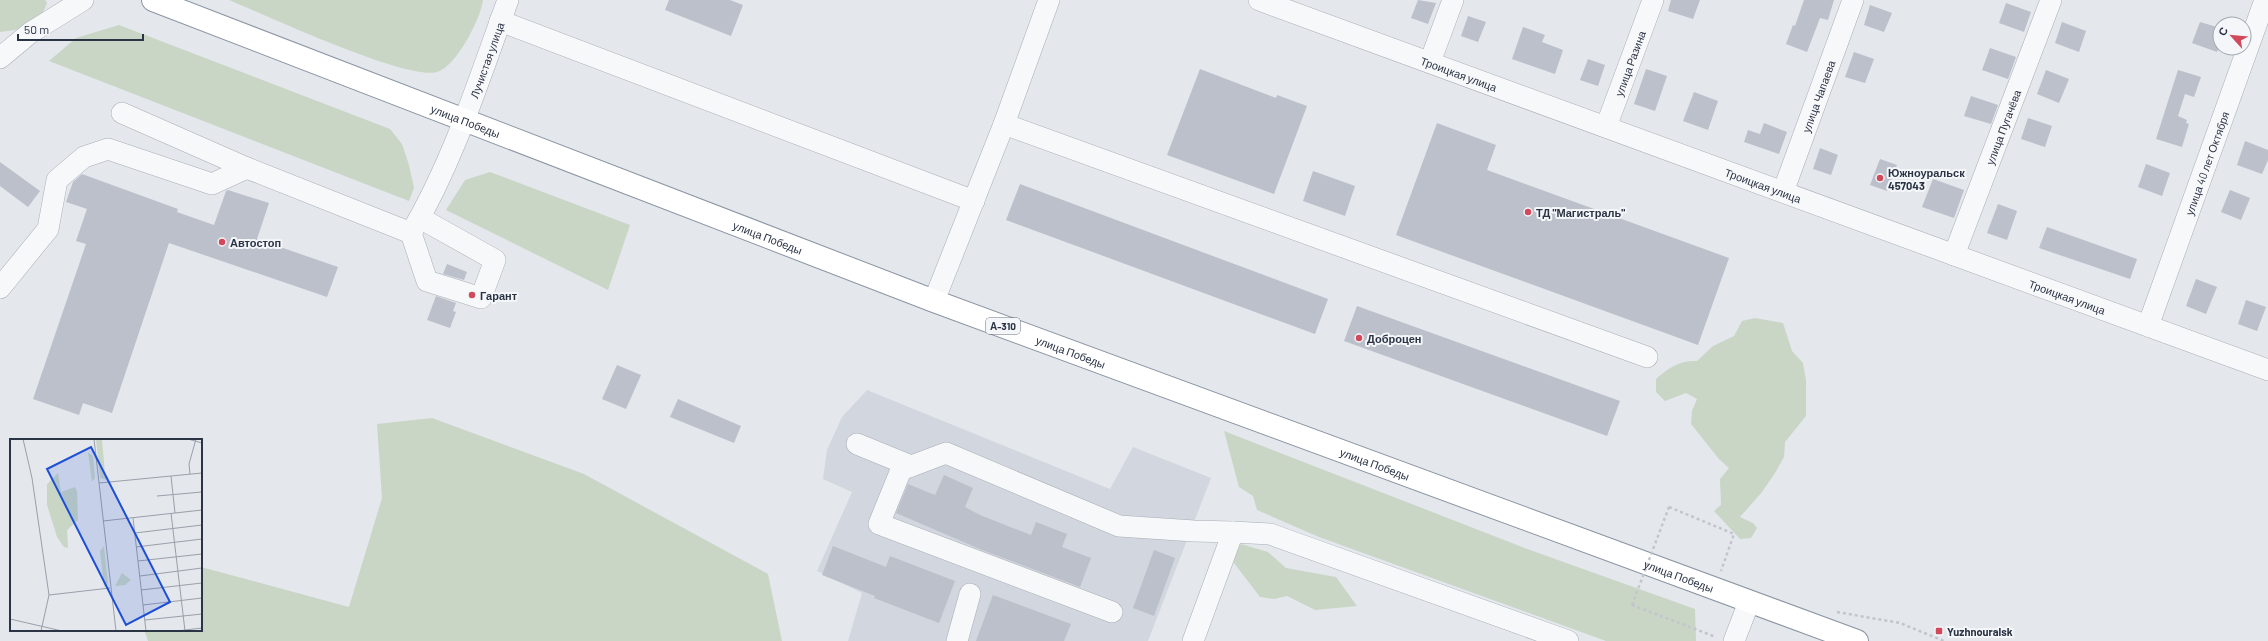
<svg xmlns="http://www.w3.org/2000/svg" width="2268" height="641" font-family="Barlow,sans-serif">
  <rect width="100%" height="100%" fill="#e4e7ec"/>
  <path fill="#d2d6de" d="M867 390 1110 489 1133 447 1211 478 1148 641H848L862 593 817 571 852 492 823 479 827 450 842 417Z"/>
  <g fill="#c9d6c5">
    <path d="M0 0H45L47 3 41 17 15 30 0 32Z"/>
    <path d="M229 0H483C481 18 456 67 437 72 407 81 265 15 229 0Z"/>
    <path d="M119 25 390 129 402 144 409 165 414 188 409 201 49 61 76 38Z"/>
    <path d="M490 172 630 225 608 290 446 210 465 180Z"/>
    <path d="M1755 318 1783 323 1792 351 1803 363 1806 380V416L1785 442 1784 457 1775 473 1762 492 1740 517 1753 523 1757 528 1751 538 1740 539 1714 511 1721 505 1720 479 1729 468 1719 459 1691 424 1692 411 1697 399 1686 393 1665 401 1656 392V379C1668 368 1680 360 1697 361L1713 346 1734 336 1742 321Z"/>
    <path d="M432 418 584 474 768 574 782 641H148L144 630H201V567L349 607 382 498 377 424Z"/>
    <path d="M1224 431 1530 550 1695 609 1696 641H1606L1319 537 1257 510 1253 496 1239 487Z"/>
    <path d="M1241 544 1268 552 1286 568 1336 577 1357 606 1315 610 1287 596 1274 599 1260 597 1231 559Z"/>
  </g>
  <g fill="#bbc0ca">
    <path d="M669 0H730L743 5 731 36 665 10Z"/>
    <path d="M1418 0 1436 3 1428 24 1411 18Z"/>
    <path d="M1671 0H1700L1693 19 1668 11Z"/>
    <path d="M1804 0H1834L1828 20 1820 18 1807 52 1786 44 1793 25 1795 26Z"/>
    <path d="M2006 3 2031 12 2024 32 1999 23Z"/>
    <path d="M1870 5 1892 13 1884 32 1864 25Z"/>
    <path d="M1468 16 1486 22 1478 42 1461 36Z"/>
    <path d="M2062 22 2086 31 2079 52 2055 43Z"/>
    <path d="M2200 22 2220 28V44L2217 52 2192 43Z"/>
    <path d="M1523 27 1545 35 1542 42 1563 50 1555 74 1512 59Z"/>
    <path d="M1990 48 2016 57 2008 79 1982 70Z"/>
    <path d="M1854 52 1874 59 1865 83 1845 77Z"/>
    <path d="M1588 59 1605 65 1598 86 1580 80Z"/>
    <path d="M1200 69 1276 98 1277 95 1307 106 1274 194 1167 155Z"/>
    <path d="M1646 69 1667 76 1655 111 1634 104Z"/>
    <path d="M2046 70 2069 79 2059 103 2037 94Z"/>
    <path d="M2178 70 2201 77 2194 97 2185 94 2178 116 2187 120 2186 123 2189 124 2182 147 2156 139Z"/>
    <path d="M1694 92 1718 101 1708 130 1683 121Z"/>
    <path d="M1971 96 1998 105 1991 124 1964 116Z"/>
    <path d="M2028 118 2052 126 2045 147 2021 139Z"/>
    <path d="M1437 123 1496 145 1487 170 1729 258 1698 345 1396 235Z"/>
    <path d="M1764 123 1787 132 1779 154 1744 142 1748 130 1760 134Z"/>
    <path d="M2245 141 2268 150V160L2262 174 2237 165Z"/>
    <path d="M1820 148 1838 155 1831 175 1813 169Z"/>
    <path d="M1880 159 1897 165 1887 191 1870 185Z"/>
    <path d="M0 162 40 191 28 207 0 186Z"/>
    <path d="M2146 164 2170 173 2162 196 2138 187Z"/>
    <path d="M1313 171 1355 186 1345 216 1303 201Z"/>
    <path d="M82 174 178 209 177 212 214 225 226 191 228 190 269 203 257 239 338 267 327 297 169 243 112 413 83 403 79 415 33 399 86 244 76 241 87 209 66 202 73 182Z"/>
    <path d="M1933 179 1964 190 1954 218 1922 207Z"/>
    <path d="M1020 184 1328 299 1315 334 1006 220Z"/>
    <path d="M2230 190 2250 198 2241 220 2221 212Z"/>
    <path d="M1998 204 2017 211 2007 240 1987 233Z"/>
    <path d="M2047 227 2137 259 2130 279 2039 248Z"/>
    <path d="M447 264 467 272 464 280 443 274Z"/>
    <path d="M2196 279 2217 287 2206 314 2186 306Z"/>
    <path d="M436 296 456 303 453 311 456 312 450 328 427 320Z"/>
    <path d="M2246 300 2266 307 2257 331 2238 324Z"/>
    <path d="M1357 306 1620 401 1607 436 1344 341Z"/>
    <path d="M617 365 641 375 626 409 602 399Z"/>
    <path d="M678 399 741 426 734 443 670 417Z"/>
    <path d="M944 475 973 488 965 507 980 515 1031 535 1036 522 1067 534 1062 547 1091 558 1080 587 982 550 896 513 908 484 935 495Z"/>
    <path d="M833 546 886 567 890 556 955 581 939 623 874 598 875 596 822 575Z"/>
    <path d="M1154 550 1175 558 1154 616 1133 608Z"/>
    <path d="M993 595 1071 624 1064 641H976Z"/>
  </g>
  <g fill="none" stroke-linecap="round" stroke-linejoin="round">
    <g stroke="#a9aeb7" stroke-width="22">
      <g id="minor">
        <path id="s1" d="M1259 0 2268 370"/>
        <path d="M500 21 974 201"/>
        <path d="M0 58 30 33 83 0"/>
        <path d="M1430 62 1453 0"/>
        <path id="s2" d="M122 113 247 168 411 233C454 160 479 79 508 0"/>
        <path d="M1004 124 1647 357"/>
        <path id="s3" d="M1606 127 1653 0"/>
        <path id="s4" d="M1783 192 1853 0"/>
        <path d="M411 233 427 281 481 298 495 260 420 218"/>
        <path id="s5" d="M1954 255 2051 0"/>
        <path d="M0 288 48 229 57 180 84 157 108 149 212 184 247 168"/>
        <path d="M934 301 1004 124 1049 0"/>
        <path id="s6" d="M2148 326 2265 0"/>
        <path d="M857 444 911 466"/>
        <path d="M1112 612 879 524 901 470 946 453 1119 526 1194 531 1233 532"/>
        <path d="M957 641 970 594"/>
        <path d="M1193 641 1233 532 1270 534 1568 641"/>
        <path d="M1734 641 1749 602"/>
      </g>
    </g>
    <g stroke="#8b94a3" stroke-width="24">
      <g id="highway">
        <path id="s7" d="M153 0 934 301 1857 641"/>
      </g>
    </g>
    <g stroke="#c2c5cb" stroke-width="2.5" stroke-dasharray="3 3" stroke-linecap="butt">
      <path d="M1669 507 1734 534 1721 571"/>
      <path d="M1632 605 1716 637"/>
      <path d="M1837 612 1900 623 1944 641"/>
    </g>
    <use href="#minor" stroke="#f7f8fa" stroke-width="21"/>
    <use href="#highway" stroke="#fff" stroke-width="22"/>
    <path stroke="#c2c5cb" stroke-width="2.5" stroke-dasharray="3 3" stroke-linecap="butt" d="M1632 605 1669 507"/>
  </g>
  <g fill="#d1495b" stroke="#f4f6f9" stroke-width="1.5">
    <circle cx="1880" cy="178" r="4"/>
    <circle cx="1528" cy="212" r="4"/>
    <circle cx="222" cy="242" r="4"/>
    <circle cx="472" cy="295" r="4"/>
    <circle cx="1359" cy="338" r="4"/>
    <rect x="1935" y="627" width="8" height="8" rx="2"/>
  </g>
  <g text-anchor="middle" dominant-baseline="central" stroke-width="4" stroke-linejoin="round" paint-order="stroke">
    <rect fill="#f4f6f9" stroke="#676e7b" stroke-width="1" x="986" y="318" width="34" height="16" rx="3"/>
    <g font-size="10" font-weight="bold" fill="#2b3445">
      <text x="1003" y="326">А-310</text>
    </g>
    <g font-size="11" fill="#2b3445" stroke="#f4f6f9">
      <text stroke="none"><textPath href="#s2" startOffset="502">Лучистая улица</textPath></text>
      <text stroke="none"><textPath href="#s3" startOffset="68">улица Разина</textPath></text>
      <text stroke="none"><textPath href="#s1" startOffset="213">Троицкая улица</textPath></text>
      <text stroke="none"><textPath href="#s4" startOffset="102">улица Чапаева</textPath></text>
      <text stroke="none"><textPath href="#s7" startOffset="335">улица Победы</textPath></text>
      <text stroke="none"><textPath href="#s5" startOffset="137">улица Пугачёва</textPath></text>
      <text stroke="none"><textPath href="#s6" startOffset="173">улица 40 лет Октября</textPath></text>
      <text stroke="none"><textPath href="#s1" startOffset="537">Троицкая улица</textPath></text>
      <text stroke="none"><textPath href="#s7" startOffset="659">улица Победы</textPath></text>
      <text stroke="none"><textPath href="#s1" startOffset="861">Троицкая улица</textPath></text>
      <text stroke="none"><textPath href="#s7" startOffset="983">улица Победы</textPath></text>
      <text stroke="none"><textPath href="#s7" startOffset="1307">улица Победы</textPath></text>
      <text stroke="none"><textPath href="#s7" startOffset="1631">улица Победы</textPath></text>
    </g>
    <g font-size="11" font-weight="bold" fill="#2b3445" stroke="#f4f6f9" text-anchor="start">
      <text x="1888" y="172">Южноуральск<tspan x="1888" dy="13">457043</tspan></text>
      <text x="1536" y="212">ТД "Магистраль"</text>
      <text x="230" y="242">Автостоп</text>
      <text x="480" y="295">Гарант</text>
      <text x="1367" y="338">Доброцен</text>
      <text x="1947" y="631">Yuzhnouralsk</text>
    </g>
  </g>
  <g transform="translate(10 439)">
    <rect width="192" height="192" fill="#e4e7ec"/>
    <path d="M86 0H92L95 35 99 39 97 41 90 39ZM78 13 83 17 85 39 82 43ZM48 34 51 53 65 48 67 52 68 81 57 91 58 109 54 108 47 98 37 66V45ZM94 107 98 145 94 148 90 112ZM112 134 121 141 115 146 105 147Z" fill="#c9d6c5"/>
    <path fill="none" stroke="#9a9fa9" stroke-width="1" d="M13 0 22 39 39 156 31 192M84 0 106 192M178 0 192 4M180 35 179 25 186 0M161 37 165 74M89 44 192 34M147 57 192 53M161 74 175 192M123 79 136 192M93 82 192 71M125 94 192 86M126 108 192 100M128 122 192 115M130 137 192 129M131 151 192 144M39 156 100 149M133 166 192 159M0 180 52 192M135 181 192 175M167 192 192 189"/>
    <path fill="#1d4ed8" fill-opacity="0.15" stroke="#1d4ed8" stroke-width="2" d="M81 8 160 163 116 186 37 30Z"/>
    <rect width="192" height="192" fill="none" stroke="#2b3445" stroke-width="2"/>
  </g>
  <g transform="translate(2232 36) rotate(297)"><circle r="19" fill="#f4f6f9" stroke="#a4a8b1"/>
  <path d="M0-3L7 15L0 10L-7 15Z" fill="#d1495b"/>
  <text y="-6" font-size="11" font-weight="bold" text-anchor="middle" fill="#2b3445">С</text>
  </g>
  <path d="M18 34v6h125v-6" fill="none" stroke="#2b3445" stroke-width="2"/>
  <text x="24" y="34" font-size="12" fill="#2b3445" stroke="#f4f6f9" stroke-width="3" paint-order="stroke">50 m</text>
</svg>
